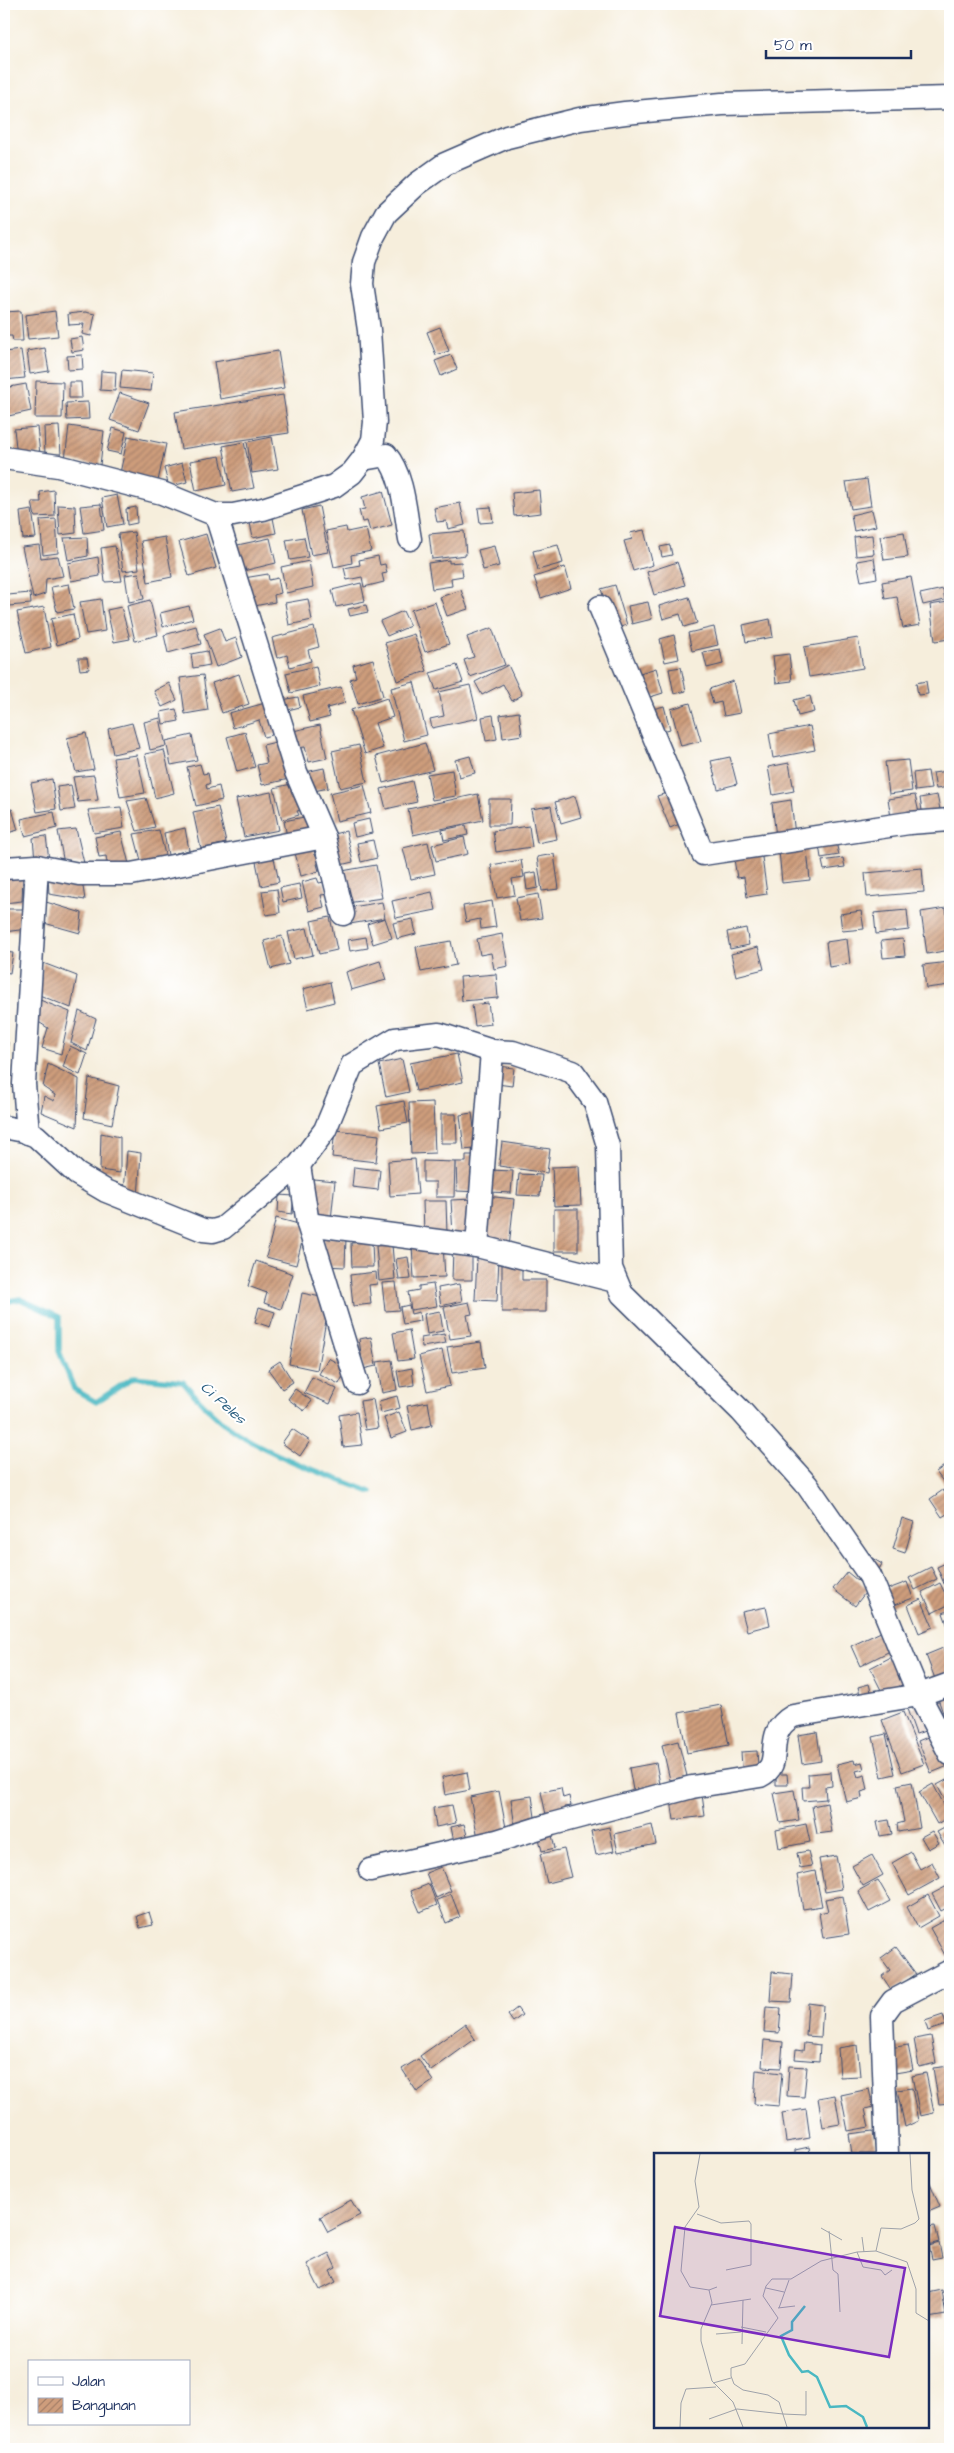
<svg xmlns="http://www.w3.org/2000/svg" width="954" height="2453" font-family="'Architects Daughter',sans-serif">
  <defs>
    <pattern id="building-hatch" width="6" height="6" patternUnits="userSpaceOnUse" patternTransform="scale(1.25)"><rect width="6" height="6" fill="#ce9d7c"/><path d="M-1 1l2-2M0 6l6-6M5 7l2-2" fill="none" stroke="#a68069"/></pattern>
  </defs>
  <rect width="100%" height="100%" fill="#fff"/>
  <filter id="ink" filterUnits="userSpaceOnUse"><feTurbulence type="fractalNoise" baseFrequency=".02" numOctaves="2"/><feDisplacementMap in="SourceGraphic" scale="10" xChannelSelector="R" yChannelSelector="G"/><feConvolveMatrix kernelMatrix="1 2 1 2 8 2 1 2 1" color-interpolation-filters="sRGB"/></filter>
  <filter id="wash" filterUnits="userSpaceOnUse"><feTurbulence type="fractalNoise" baseFrequency=".0096" numOctaves="4" result="noise"/><feDisplacementMap in="SourceGraphic" scale="20" xChannelSelector="R" yChannelSelector="G"/><feGaussianBlur stdDeviation="1.12" result="paint"/><feColorMatrix in="noise" values="0 0 0 0 0 0 0 0 0 0 0 0 0 0 0 0 0 1.4 0 .05"/><feComposite in="paint" operator="in"/></filter>
  <g filter="url(#wash)">
    <rect width="100%" height="100%" fill="#f6eedc"/>
    <g fill="none" stroke-linecap="round" stroke-linejoin="round">
      <path stroke="#4ab8c2" stroke-width="5.5" d="M4 1302 20 1299 59 1317V1351L74 1389 96 1402 134 1377 183 1382C200 1401 219 1423 242 1436 282 1460 328 1475 371 1492"/>
    </g>
    <g id="blocks">
      <g fill="url(#building-hatch)">
        <path d="M21 311 23 341H13L12 336H4V312Z"/>
        <path d="M55 311 58 336 28 339 25 315Z"/>
        <path d="M85 312 95 314 91 336 82 334 84 324 69 325 68 314Z"/>
        <path d="M440 327 449 351 436 355 427 332Z"/>
        <path d="M82 337 84 350 72 352 70 339Z"/>
        <path d="M45 348 49 371 30 374 27 351Z"/>
        <path d="M21 350 25 378 4 380V352Z"/>
        <path d="M278 351 284 388 220 399 214 362Z"/>
        <path d="M82 355 83 369 68 370 67 356Z"/>
        <path d="M451 355 457 369 441 376 435 361Z"/>
        <path d="M122 370 153 373 151 391 120 388Z"/>
        <path d="M101 371 116 372 115 391 100 390Z"/>
        <path d="M36 381 63 382 62 418H35Z"/>
        <path d="M69 382H81L82 398H69Z"/>
        <path d="M26 384 31 411 4 417V388Z"/>
        <path d="M120 393 149 403 139 430 110 420Z"/>
        <path d="M283 395 289 433 181 449 175 412Z"/>
        <path d="M88 402 89 419 67 420 66 403Z"/>
        <path d="M59 426 61 454 45 455 44 427Z"/>
        <path d="M69 426 104 431 100 465 65 460Z"/>
        <path d="M37 427 40 454 17 456 14 429Z"/>
        <path d="M113 428 126 432 121 454 107 451Z"/>
        <path d="M128 436 166 444 158 481 120 473Z"/>
        <path d="M272 437 278 469 252 473 247 442Z"/>
        <path d="M244 442 254 488 232 492 223 446Z"/>
        <path d="M220 456 226 485 196 491 190 461Z"/>
        <path d="M182 463 187 482 169 487 164 468Z"/>
        <path d="M867 479 871 506 851 509 846 482Z"/>
        <path d="M54 490 55 516 35 517 32 502H41L40 492Z"/>
        <path d="M539 490 541 513 514 516 512 493Z"/>
        <path d="M383 491 392 525 370 531 367 521 362 522 359 510 365 509 362 497Z"/>
        <path d="M117 495 123 524 107 527 102 498Z"/>
        <path d="M460 503 465 525 448 529 446 521 437 522 434 508Z"/>
        <path d="M101 504 104 530 84 533 80 506Z"/>
        <path d="M58 505 75 506 76 533 60 535Z"/>
        <path d="M319 506 328 552 311 555 302 510Z"/>
        <path d="M136 507 137 523 127 525 126 509Z"/>
        <path d="M491 507 493 522 480 523 478 508Z"/>
        <path d="M32 510 36 538 23 539 20 512Z"/>
        <path d="M872 510 876 526 854 531 851 515Z"/>
        <path d="M4 514H5L7 528H4Z"/>
        <path d="M273 518 276 533 253 538 250 523Z"/>
        <path d="M56 519 58 553 43 555 40 520Z"/>
        <path d="M346 527 347 532 366 528 371 551 351 555 352 563 334 567 326 531Z"/>
        <path d="M644 530 653 565 633 571 624 541 632 539 630 533Z"/>
        <path d="M464 531 466 555 432 559 429 534Z"/>
        <path d="M134 532 139 569 123 571 118 534Z"/>
        <path d="M904 532 908 557 884 560 880 536Z"/>
        <path d="M206 534 216 568 189 576 179 542Z"/>
        <path d="M872 535 874 554 856 556 854 537Z"/>
        <path d="M87 537 88 556 68 560 64 538Z"/>
        <path d="M165 537 172 577 148 582 141 541Z"/>
        <path d="M304 537 308 557 290 560 286 540Z"/>
        <path d="M270 538 276 563 239 572 233 546Z"/>
        <path d="M39 545 41 558 58 556 63 576 46 579 45 594 33 598 22 547Z"/>
        <path d="M558 545 563 563 538 570 533 551Z"/>
        <path d="M670 545 672 555 662 557 660 547Z"/>
        <path d="M115 546 122 581 105 582 101 548Z"/>
        <path d="M494 546 499 566 483 570 478 550Z"/>
        <path d="M378 556 380 565 385 564 387 573 382 574 384 582 364 587 362 577 347 580 344 568 360 565 359 560Z"/>
        <path d="M98 557 100 576 71 581 68 563Z"/>
        <path d="M874 558 877 578 861 581 857 561Z"/>
        <path d="M449 560V563L461 562 463 576 451 578 452 586 432 589 428 563Z"/>
        <path d="M309 561 313 587 286 593 281 567Z"/>
        <path d="M677 562 685 585 654 595 647 572Z"/>
        <path d="M950 564V589H949L945 565Z"/>
        <path d="M565 567 571 588 541 598 534 577Z"/>
        <path d="M139 573 144 599 129 602 125 575Z"/>
        <path d="M268 574 269 580 278 578 281 593 274 595 275 602 249 607 244 578Z"/>
        <path d="M911 577 920 625 903 628 897 597 885 599 882 582Z"/>
        <path d="M361 583 365 601 336 607 332 590Z"/>
        <path d="M69 584 74 609 57 612 51 587Z"/>
        <path d="M615 585 627 625 614 629 601 589Z"/>
        <path d="M943 589 945 600 923 605 920 594Z"/>
        <path d="M461 590 468 609 447 616 440 597Z"/>
        <path d="M30 593 31 604 9 606 8 595Z"/>
        <path d="M689 597 697 623 684 627 680 614 663 619 659 606Z"/>
        <path d="M101 599 105 631 86 634 80 602Z"/>
        <path d="M308 599 312 620 289 625 285 603Z"/>
        <path d="M150 600 158 635 135 641 127 606Z"/>
        <path d="M435 602 449 644 425 652 411 610Z"/>
        <path d="M648 602 652 619 632 624 628 606Z"/>
        <path d="M948 602 950 639 935 641 930 605Z"/>
        <path d="M366 605 368 612 350 616 348 609Z"/>
        <path d="M189 606 193 619 163 627 160 613Z"/>
        <path d="M44 607 51 647 26 653 17 612Z"/>
        <path d="M121 607 130 639 114 642 107 610Z"/>
        <path d="M403 611 410 626 387 636 380 621Z"/>
        <path d="M73 614 78 639 57 645 51 619Z"/>
        <path d="M770 619 773 637 746 642 743 625Z"/>
        <path d="M196 626 201 644 168 653 164 635Z"/>
        <path d="M314 627 319 647 308 650 311 661 290 667 287 655 277 658 272 638Z"/>
        <path d="M714 627 718 645 692 651 688 633Z"/>
        <path d="M220 628 225 642 236 638 242 657 216 667 204 634Z"/>
        <path d="M492 628 505 665 470 677 464 660 474 657 467 637Z"/>
        <path d="M414 634 427 671 397 681 385 643Z"/>
        <path d="M674 635 679 659 665 662 660 639Z"/>
        <path d="M858 638 863 668 809 677 804 647Z"/>
        <path d="M720 649 723 664 707 668 703 652Z"/>
        <path d="M207 651 210 665 193 668 191 654Z"/>
        <path d="M789 654 792 681 776 683 773 656Z"/>
        <path d="M78 658H87L89 669 80 670Z"/>
        <path d="M373 659 383 696 358 704 350 679 356 677 353 665Z"/>
        <path d="M457 665 463 682 436 690 430 673Z"/>
        <path d="M508 665 522 695 512 701 503 684 482 695 475 682Z"/>
        <path d="M316 666 320 686 291 693 286 673Z"/>
        <path d="M681 667 686 691 674 694 669 669Z"/>
        <path d="M656 668 663 693 647 698 640 673Z"/>
        <path d="M239 674 249 704 222 713 212 683Z"/>
        <path d="M203 675 208 710 185 714 180 678Z"/>
        <path d="M733 681 740 713 724 716 721 702 713 704 709 689Z"/>
        <path d="M926 681 928 694 918 695 916 683Z"/>
        <path d="M414 682 427 735 404 741 391 688Z"/>
        <path d="M169 683 177 700 162 707 154 691Z"/>
        <path d="M470 685 478 718 432 728 430 719 444 716 439 692Z"/>
        <path d="M341 687 345 703 327 708 330 717 310 722 303 696Z"/>
        <path d="M810 696 814 712 798 716 794 700Z"/>
        <path d="M298 697 300 707 284 711 282 700Z"/>
        <path d="M387 698 393 717 375 723 383 748 365 754 351 710Z"/>
        <path d="M269 702 278 733 264 737 259 720 233 728 229 713Z"/>
        <path d="M690 703 701 741 681 746 671 709Z"/>
        <path d="M664 706 670 729 659 732 653 709Z"/>
        <path d="M176 709 179 721 163 724 161 712Z"/>
        <path d="M519 712 522 735 503 738 500 715Z"/>
        <path d="M493 715 497 739 486 741 482 717Z"/>
        <path d="M160 718 166 746 150 750 144 722Z"/>
        <path d="M132 723 139 748 113 754 108 729Z"/>
        <path d="M320 725 327 758 309 762 305 747 297 748 293 731Z"/>
        <path d="M810 726 815 750 773 758 769 734Z"/>
        <path d="M245 732 255 767 237 772 227 737Z"/>
        <path d="M86 733 94 769 76 772 67 738Z"/>
        <path d="M192 735 197 760 171 765 166 741Z"/>
        <path d="M280 741 289 779 262 785 257 765 267 763 263 745Z"/>
        <path d="M425 743 433 770 383 783 376 756Z"/>
        <path d="M359 745 367 782 340 788 332 751Z"/>
        <path d="M164 750 174 793 155 798 145 754Z"/>
        <path d="M137 755 145 793 120 797 113 758Z"/>
        <path d="M470 756 475 773 459 777 455 760Z"/>
        <path d="M730 757 737 784 718 789 711 761Z"/>
        <path d="M908 760 912 791 889 794 885 762Z"/>
        <path d="M789 763 794 791 773 795 768 767Z"/>
        <path d="M200 764 203 774 208 773 210 783 206 785 207 789 219 786 222 800 196 806 187 767Z"/>
        <path d="M324 768 328 788 305 793 301 773Z"/>
        <path d="M452 770 456 796 432 800 427 774Z"/>
        <path d="M928 771 931 789 915 791 913 773Z"/>
        <path d="M947 771 949 787 936 789 933 773Z"/>
        <path d="M94 775 98 800 78 802 73 777Z"/>
        <path d="M52 779 56 809 37 812 31 783Z"/>
        <path d="M412 781 417 802 386 809 381 789Z"/>
        <path d="M291 784 294 796 299 795 302 810 297 811 299 815 282 820 274 788Z"/>
        <path d="M71 785 75 809 61 811 57 787Z"/>
        <path d="M364 785 371 813 337 821 330 793Z"/>
        <path d="M271 792 279 830 244 837 236 799Z"/>
        <path d="M670 792 682 823 670 828 657 796Z"/>
        <path d="M478 794 483 820 413 835 408 809Z"/>
        <path d="M915 795 919 813 891 817 888 799Z"/>
        <path d="M937 795 941 814 923 817 920 798Z"/>
        <path d="M575 796 581 817 561 823 555 802Z"/>
        <path d="M146 798 155 827 137 831 127 801Z"/>
        <path d="M489 799H511L510 825H489Z"/>
        <path d="M791 800 795 835 776 837 772 803Z"/>
        <path d="M551 806 557 839 537 843 531 809Z"/>
        <path d="M121 807 124 828 94 833 88 810Z"/>
        <path d="M218 807 226 843 201 849 193 812Z"/>
        <path d="M12 809 18 830 4 834V811Z"/>
        <path d="M54 812 57 828 25 836 21 819Z"/>
        <path d="M309 816 312 833 287 837 284 821Z"/>
        <path d="M369 819 372 833 355 837 352 823Z"/>
        <path d="M466 825 468 835 444 840 442 830Z"/>
        <path d="M529 826 532 847 496 852 493 831Z"/>
        <path d="M185 828 189 850 168 855 164 833Z"/>
        <path d="M76 829 84 863 64 864 58 831Z"/>
        <path d="M159 830 167 863 143 868 134 834Z"/>
        <path d="M346 831 353 862 336 866 329 835Z"/>
        <path d="M121 832 130 868 108 869 106 856 99 857 95 837Z"/>
        <path d="M46 836 49 860H35L33 838Z"/>
        <path d="M4 837H7L10 863 4 864Z"/>
        <path d="M464 837 468 854 436 861 432 845Z"/>
        <path d="M373 840 377 858 361 862 357 843Z"/>
        <path d="M428 842 435 874 411 879 403 848Z"/>
        <path d="M836 842 839 855 821 858 819 845Z"/>
        <path d="M313 844 315 855 325 852 327 861 317 864 319 871 301 876 294 849Z"/>
        <path d="M807 849 810 880 782 883 779 851Z"/>
        <path d="M761 850 767 894 747 897 744 877 737 878 734 859Z"/>
        <path d="M273 853 279 882 261 886 255 857Z"/>
        <path d="M554 854 559 889 542 891 537 857Z"/>
        <path d="M843 858 845 867 824 870 822 861Z"/>
        <path d="M521 860 524 877 512 879 515 895 497 898 491 865Z"/>
        <path d="M376 865 382 898 347 903 342 871Z"/>
        <path d="M922 868 924 892 867 897 865 873Z"/>
        <path d="M536 872 538 888 527 890 525 874Z"/>
        <path d="M23 874 22 901 4 903V875Z"/>
        <path d="M48 876 82 880 85 900 49 894Z"/>
        <path d="M317 878 319 883 324 882 328 894 321 895 324 907 309 911 302 882Z"/>
        <path d="M299 884 302 898 283 902 280 888Z"/>
        <path d="M277 889 280 913 266 915 262 891Z"/>
        <path d="M432 892 436 910 396 918 392 901Z"/>
        <path d="M538 894 542 918 520 921 516 898Z"/>
        <path d="M492 901 496 927 481 929 480 919 466 922 463 906Z"/>
        <path d="M46 902 82 913 80 933 44 923Z"/>
        <path d="M382 902 385 918 350 924 347 908Z"/>
        <path d="M946 908 950 950 927 954 921 912Z"/>
        <path d="M4 909H26L27 929 4 932Z"/>
        <path d="M907 910 909 930 876 934 874 913Z"/>
        <path d="M861 911 864 929 842 931 840 914Z"/>
        <path d="M330 917 337 950 319 954 311 921Z"/>
        <path d="M385 918 392 938 373 944 367 924Z"/>
        <path d="M413 919 416 934 397 939 393 923Z"/>
        <path d="M307 928 313 955 294 959 288 932Z"/>
        <path d="M746 928 749 945 730 949 727 932Z"/>
        <path d="M502 934 508 966 494 969 491 953 480 955 477 939Z"/>
        <path d="M282 936 289 964 271 969 264 941Z"/>
        <path d="M366 937 368 948 350 951 348 940Z"/>
        <path d="M847 939 850 964 829 967 826 942Z"/>
        <path d="M903 939 905 956 883 958 881 941Z"/>
        <path d="M451 941 456 965 421 972 416 947Z"/>
        <path d="M758 947 764 969 736 976 731 954Z"/>
        <path d="M4 952 13 953 10 973 4 972Z"/>
        <path d="M380 961 386 980 351 990 346 972Z"/>
        <path d="M950 962V985L926 988 923 965Z"/>
        <path d="M43 963 77 976 71 1008 37 994Z"/>
        <path d="M496 974 498 998 462 1001 460 977Z"/>
        <path d="M330 982 334 1002 308 1009 303 989Z"/>
        <path d="M40 1000 70 1012 61 1054 42 1048 48 1028 37 1021Z"/>
        <path d="M488 1003 491 1024 475 1026 472 1005Z"/>
        <path d="M79 1011 96 1019 87 1051 71 1043Z"/>
        <path d="M4 1042H8L6 1074 4 1073Z"/>
        <path d="M70 1046 87 1054 80 1075 63 1067Z"/>
        <path d="M457 1054 463 1082 416 1091 410 1063Z"/>
        <path d="M402 1059 409 1092 386 1097 379 1064Z"/>
        <path d="M48 1064 79 1079 77 1127 41 1112 44 1096 54 1101 55 1095 43 1087Z"/>
        <path d="M499 1066 514 1068 512 1086 497 1084Z"/>
        <path d="M89 1078 119 1086 112 1124 84 1118Z"/>
        <path d="M404 1101 408 1123 381 1128 377 1106Z"/>
        <path d="M433 1102 435 1153 411 1154 409 1103Z"/>
        <path d="M472 1113 475 1135 483 1148 464 1150 460 1115Z"/>
        <path d="M441 1114H456L457 1143H441Z"/>
        <path d="M335 1130 379 1135 376 1162 332 1157Z"/>
        <path d="M101 1133 120 1137V1173L100 1170Z"/>
        <path d="M502 1142 550 1149 547 1173 499 1166Z"/>
        <path d="M127 1151 141 1153 138 1198 124 1193Z"/>
        <path d="M466 1155H478L479 1192 457 1191 456 1162H466Z"/>
        <path d="M415 1159 418 1194 390 1196 388 1161Z"/>
        <path d="M423 1161 455 1162 454 1197H436V1182H423Z"/>
        <path d="M579 1166 581 1205 554 1206 552 1167Z"/>
        <path d="M354 1167 380 1170 378 1190 352 1187Z"/>
        <path d="M490 1170 513 1171 511 1193 489 1192Z"/>
        <path d="M519 1174 542 1175 540 1196 517 1195Z"/>
        <path d="M313 1179 335 1181 331 1220 309 1218Z"/>
        <path d="M279 1195 294 1196 292 1214 278 1212Z"/>
        <path d="M486 1196 514 1199 509 1248 481 1245Z"/>
        <path d="M473 1199 474 1234 453 1235 451 1200Z"/>
        <path d="M423 1201H446L447 1234H424Z"/>
        <rect x="554" y="1209" width="24" height="42"/>
        <path d="M276 1218 306 1226 296 1265 266 1257Z"/>
        <path d="M324 1237 346 1238 345 1267 324 1266Z"/>
        <path d="M372 1242 373 1267H352L351 1243Z"/>
        <path d="M392 1245 395 1279 379 1281 376 1246Z"/>
        <path d="M443 1245 445 1277 414 1278 412 1246Z"/>
        <path d="M453 1248H472V1280H452Z"/>
        <path d="M408 1257 411 1279 399 1280 396 1259Z"/>
        <path d="M477 1257 499 1258 497 1301 475 1300Z"/>
        <path d="M256 1261 293 1274 281 1309 264 1303 267 1293 248 1286Z"/>
        <path d="M502 1262H522V1280H546V1312H502Z"/>
        <path d="M376 1272 377 1284 369 1285 371 1304 353 1306 350 1275Z"/>
        <path d="M396 1282 399 1310 385 1311 382 1283Z"/>
        <path d="M433 1284 437 1306 411 1310 408 1292 419 1290V1286Z"/>
        <path d="M459 1284 462 1301 441 1306 438 1288Z"/>
        <path d="M302 1293 330 1299 317 1370 289 1364Z"/>
        <path d="M469 1302 472 1314 467 1315 471 1336 450 1339 444 1307Z"/>
        <path d="M409 1305 411 1314 419 1312 420 1321 403 1324 400 1307Z"/>
        <path d="M259 1307 275 1312 270 1327 255 1322Z"/>
        <path d="M440 1311 443 1331 427 1334 424 1314Z"/>
        <path d="M409 1330 414 1359 398 1361 393 1333Z"/>
        <path d="M444 1334 446 1343 422 1347 421 1338Z"/>
        <path d="M371 1337 376 1366 363 1369 359 1339Z"/>
        <path d="M481 1342 485 1368 452 1373 447 1347Z"/>
        <path d="M442 1350 450 1386 427 1391 419 1356Z"/>
        <path d="M328 1358 347 1368 339 1384 319 1374Z"/>
        <path d="M392 1360 397 1390 382 1393 377 1362Z"/>
        <path d="M280 1361 293 1382 282 1389 268 1369Z"/>
        <path d="M412 1368 414 1385 400 1387 397 1371Z"/>
        <path d="M312 1377 337 1389 330 1404 304 1393Z"/>
        <path d="M295 1389 312 1401 304 1411 288 1399Z"/>
        <path d="M397 1396 400 1408 381 1413 379 1401Z"/>
        <path d="M373 1399 378 1428 365 1430 360 1401Z"/>
        <path d="M428 1402 432 1425 412 1430 407 1406Z"/>
        <path d="M357 1412 362 1445 343 1447 339 1415Z"/>
        <path d="M399 1412 407 1432 391 1438 384 1418Z"/>
        <path d="M292 1429 310 1441 300 1456 282 1443Z"/>
        <path d="M948 1463 950 1467V1491L936 1472Z"/>
        <path d="M943 1490 950 1500V1512L942 1517 930 1499Z"/>
        <path d="M902 1518 914 1522 905 1553 893 1549Z"/>
        <path d="M872 1558 882 1564 877 1573 866 1567Z"/>
        <path d="M950 1561V1583L945 1586 937 1567Z"/>
        <path d="M931 1567 937 1579 915 1590 909 1578Z"/>
        <path d="M847 1572 868 1589 855 1606 833 1589Z"/>
        <path d="M907 1582 913 1598 889 1607 883 1591Z"/>
        <path d="M940 1583 950 1604 932 1613 922 1592Z"/>
        <path d="M921 1599 933 1627 919 1633 908 1605Z"/>
        <path d="M766 1607 770 1625 747 1631 742 1612Z"/>
        <path d="M950 1610V1632L943 1613Z"/>
        <path d="M883 1631 892 1650 860 1666 851 1646Z"/>
        <path d="M943 1648 950 1668V1679L937 1684 926 1655Z"/>
        <path d="M893 1656 906 1683 883 1694 870 1668Z"/>
        <path d="M869 1684 873 1699 862 1702 858 1687Z"/>
        <path d="M950 1691V1726L948 1727 937 1696Z"/>
        <path d="M922 1704 931 1729 916 1734 907 1709Z"/>
        <path d="M721 1705 729 1745 687 1753 679 1713Z"/>
        <path d="M903 1712 924 1764 902 1772 882 1720Z"/>
        <path d="M817 1732 821 1761 802 1764 798 1735Z"/>
        <path d="M886 1734 895 1774 882 1777 873 1737Z"/>
        <path d="M935 1734 948 1766 931 1773 918 1741Z"/>
        <path d="M678 1741 687 1776 670 1780 662 1745Z"/>
        <path d="M757 1751 758 1766 742 1767 741 1752Z"/>
        <path d="M854 1760 855 1764 862 1762 864 1769 856 1771 858 1777 865 1775 868 1790 861 1792 862 1798 846 1802 837 1764Z"/>
        <path d="M656 1763 660 1784 633 1790 629 1768Z"/>
        <path d="M467 1772 470 1790 445 1795 442 1777Z"/>
        <path d="M831 1772 832 1786 825 1787 826 1799 803 1801 802 1787H809L808 1774Z"/>
        <path d="M776 1774H787L788 1785H776Z"/>
        <path d="M950 1778V1810L937 1785Z"/>
        <path d="M912 1782 920 1828 898 1832 897 1824 904 1822 897 1785Z"/>
        <path d="M933 1784 950 1816 937 1824 919 1792Z"/>
        <path d="M561 1788 563 1798 569 1796 571 1806 565 1807 567 1815 547 1819 541 1792Z"/>
        <path d="M794 1790 799 1820 780 1823 774 1793Z"/>
        <path d="M499 1791 507 1833 478 1838 470 1797Z"/>
        <path d="M702 1795 705 1816 674 1820 671 1800Z"/>
        <path d="M532 1796 536 1824 515 1827 511 1799Z"/>
        <path d="M827 1803 832 1832 817 1834 812 1806Z"/>
        <path d="M452 1805 456 1823 436 1827 433 1808Z"/>
        <path d="M889 1820 892 1834 880 1836 877 1822Z"/>
        <path d="M464 1824 468 1839 454 1842 451 1827Z"/>
        <path d="M806 1824 810 1842 779 1848 776 1830Z"/>
        <path d="M652 1825 656 1844 618 1852 614 1834Z"/>
        <path d="M950 1825V1842L945 1845 937 1832Z"/>
        <path d="M609 1827 614 1851 596 1855 591 1831Z"/>
        <path d="M551 1831 555 1848 542 1851 538 1834Z"/>
        <path d="M932 1831 939 1843 928 1849 921 1837Z"/>
        <path d="M564 1849 571 1877 547 1883 540 1854Z"/>
        <path d="M808 1851 812 1866 800 1868 797 1853Z"/>
        <path d="M911 1852 920 1869 932 1862 940 1878 909 1895 892 1863Z"/>
        <path d="M872 1855 883 1875 863 1886 852 1866Z"/>
        <path d="M836 1856 842 1889 825 1892 819 1859Z"/>
        <path d="M441 1867 451 1891 436 1898 426 1873Z"/>
        <path d="M815 1871 822 1906 803 1909 797 1875Z"/>
        <path d="M878 1880 890 1901 869 1912 858 1891Z"/>
        <path d="M429 1884 437 1905 420 1912 411 1891Z"/>
        <path d="M949 1885 950 1906 941 1911 932 1894Z"/>
        <path d="M451 1894 460 1917 446 1923 437 1900Z"/>
        <path d="M928 1895 939 1916 918 1928 907 1907Z"/>
        <path d="M843 1896 849 1934 823 1938 819 1913 828 1911 825 1899Z"/>
        <path d="M149 1912 153 1925 140 1928 137 1916Z"/>
        <path d="M950 1917V1955L946 1957 930 1928Z"/>
        <path d="M896 1947 916 1974 892 1991 882 1976 890 1970 881 1958Z"/>
        <path d="M772 1972 793 1974 791 2002 770 2001Z"/>
        <path d="M808 2003 823 2005 821 2037 806 2036Z"/>
        <path d="M766 2007 781 2008 779 2033 764 2032Z"/>
        <path d="M517 2008 522 2015 513 2022 508 2015Z"/>
        <path d="M943 2015 946 2025 928 2031 925 2021Z"/>
        <path d="M465 2024 475 2039 431 2071 420 2056Z"/>
        <path d="M931 2036 936 2063 919 2067 914 2039Z"/>
        <path d="M764 2040 783 2042 781 2068 762 2067Z"/>
        <path d="M804 2043 820 2045 819 2061 795 2059 796 2050 803 2051Z"/>
        <path d="M857 2045 860 2076 840 2077 838 2048Z"/>
        <path d="M908 2045 913 2070 895 2073 890 2048Z"/>
        <path d="M418 2059 433 2081 417 2092 402 2069Z"/>
        <path d="M789 2066 807 2067 804 2097 787 2096Z"/>
        <path d="M950 2066V2103L939 2104 933 2068Z"/>
        <path d="M756 2070 782 2073 779 2106 754 2104Z"/>
        <path d="M926 2073 934 2113 920 2116 912 2076Z"/>
        <path d="M912 2088 918 2121 905 2127 897 2090Z"/>
        <path d="M869 2089 873 2107 865 2109 869 2127 848 2131 841 2095Z"/>
        <path d="M835 2095 840 2124 823 2127 818 2098Z"/>
        <path d="M806 2109 810 2138 786 2142 782 2113Z"/>
        <path d="M873 2131 876 2154H852L849 2134Z"/>
        <path d="M809 2147 810 2154H795V2150Z"/>
        <path d="M928 2178 940 2207 928 2212Z"/>
        <path d="M351 2200 360 2215 328 2232 320 2217Z"/>
        <path d="M935 2226 939 2242 928 2245V2227Z"/>
        <path d="M939 2243 942 2258 932 2260 929 2246Z"/>
        <path d="M329 2253 336 2268 330 2271 336 2282 320 2290 307 2264Z"/>
        <path d="M942 2290 946 2315 928 2318V2293Z"/>
      </g>
    </g>
  </g>
  <g filter="url(#ink)">
    <use href="#blocks" fill-opacity="0" stroke="#3c4c71" stroke-width="1"/>
    <g fill="none" stroke-linecap="round" stroke-linejoin="round">
      <g stroke="#3c4c71" stroke-width="25">
        <g id="minor">
          <path d="M4 458 58 466 162 493 216 515H233L263 509 334 486 352 473 363 459 373 440 375 422 369 330 362 284 364 262 373 237 386 213 417 184 445 164 507 137 580 119 625 113 722 104 950 98"/>
          <path d="M363 459 386 455C404 477 405 512 410 539"/>
          <path d="M216 515 296 772 324 837 343 914"/>
          <path d="M600 607 703 854 909 823 950 820"/>
          <path d="M4 868 37 866 79 874H131L324 837"/>
          <path d="M4 1127 24 1131 36 1136 77 1174 106 1191 203 1230 213 1231 223 1228 299 1165 325 1130 352 1065 395 1039 439 1034 492 1051 513 1052 573 1072 595 1102 608 1146 611 1268 622 1294 741 1411 807 1485 870 1576 919 1695 950 1754"/>
          <path d="M28 1133 24 1084 37 866"/>
          <path d="M299 1165 308 1224 357 1383"/>
          <path d="M308 1224 477 1246 615 1281"/>
          <path d="M477 1246 492 1051"/>
          <path d="M370 1870 497 1841 552 1824 692 1787 760 1776C787 1763 760 1735 793 1716L919 1695 950 1684"/>
          <path d="M887 2154 882 2016 893 2001 950 1971"/>
        </g>
      </g>
      <use href="#minor" stroke="#fff" stroke-width="22"/>
    </g>
  </g>
  <g text-anchor="middle" dominant-baseline="central" stroke-width="4" stroke-linejoin="round" paint-order="stroke">
    <g font-size="15" font-style="italic" fill="#2b5f81" stroke="#fff">
      <text transform="translate(223 1403) rotate(42)">Ci Peles</text>
    </g>
  </g>
  <g transform="translate(654 2153)">
    <rect width="275" height="275" fill="#f6eedc"/>
    <path fill="none" stroke="#4ab8c2" stroke-width="2.5" d="M151 153 138 169V177L127 183 135 202 148 219 154 218 163 224 176 254 192 253 209 264 213 274"/>
    <path fill="none" stroke="#9ea2aa" stroke-width="1" d="M46 1 41 28 45 54 31 74 27 118 36 134 55 137 63 134M43 61 67 70 95 68 97 71V112L72 117M167 75 188 87M175 78 179 117 184 121 186 159M208 84 210 99M222 98 253 109 262 136V160L275 168M203 99 209 114 227 117 231 122 238 117M112 135 130 139M55 137 58 150 47 176V188L58 228 79 249 89 274M57 152 97 146M124 155 141 153M125 155 135 127M87 174 112 179M62 181 87 179M88 191 89 147M59 230 77 225M129 261 152 262V238M55 266 83 256 129 261M26 274 27 250 32 236 62 234M133 274 125 249 114 242 89 237 80 231 77 223V215L91 211 124 165 109 143 112 133 118 126H137L167 108 203 99 222 98 227 75 247 76 261 70 265 66 258 37 256 1"/>
    <path fill="#7b2cbf" fill-opacity="0.15" stroke="#7b2cbf" stroke-width="2.5" d="M21 74 251 115 235 204 6 163Z"/>
    <rect width="275" height="275" fill="none" stroke="#1b2f5e" stroke-width="2.5"/>
  </g>
  <rect width="954" height="2453" fill="none" stroke="#fff" stroke-width="20"/>
  <rect x="28" y="2360" width="162" height="65" fill="#ffffff" stroke="#a4acbf"/>
  <rect x="38" y="2377" width="25" height="8" fill="#ffffff" stroke="#a4acbf"/>
  <text x="72" y="2386" font-size="15" fill="#1b2f5e">Jalan</text>
  <rect x="38" y="2398" width="25" height="15" fill="url(#building-hatch)" stroke="#a4acbf"/>
  <text x="72" y="2410" font-size="15" fill="#1b2f5e">Bangunan</text>
  <path d="M766 50v8h145v-8" fill="none" stroke="#1b2f5e" stroke-width="2.5"/>
  <text x="774" y="50" font-size="15" fill="#1b2f5e" stroke="#ffffff" stroke-width="4" paint-order="stroke">50 m</text>
</svg>
